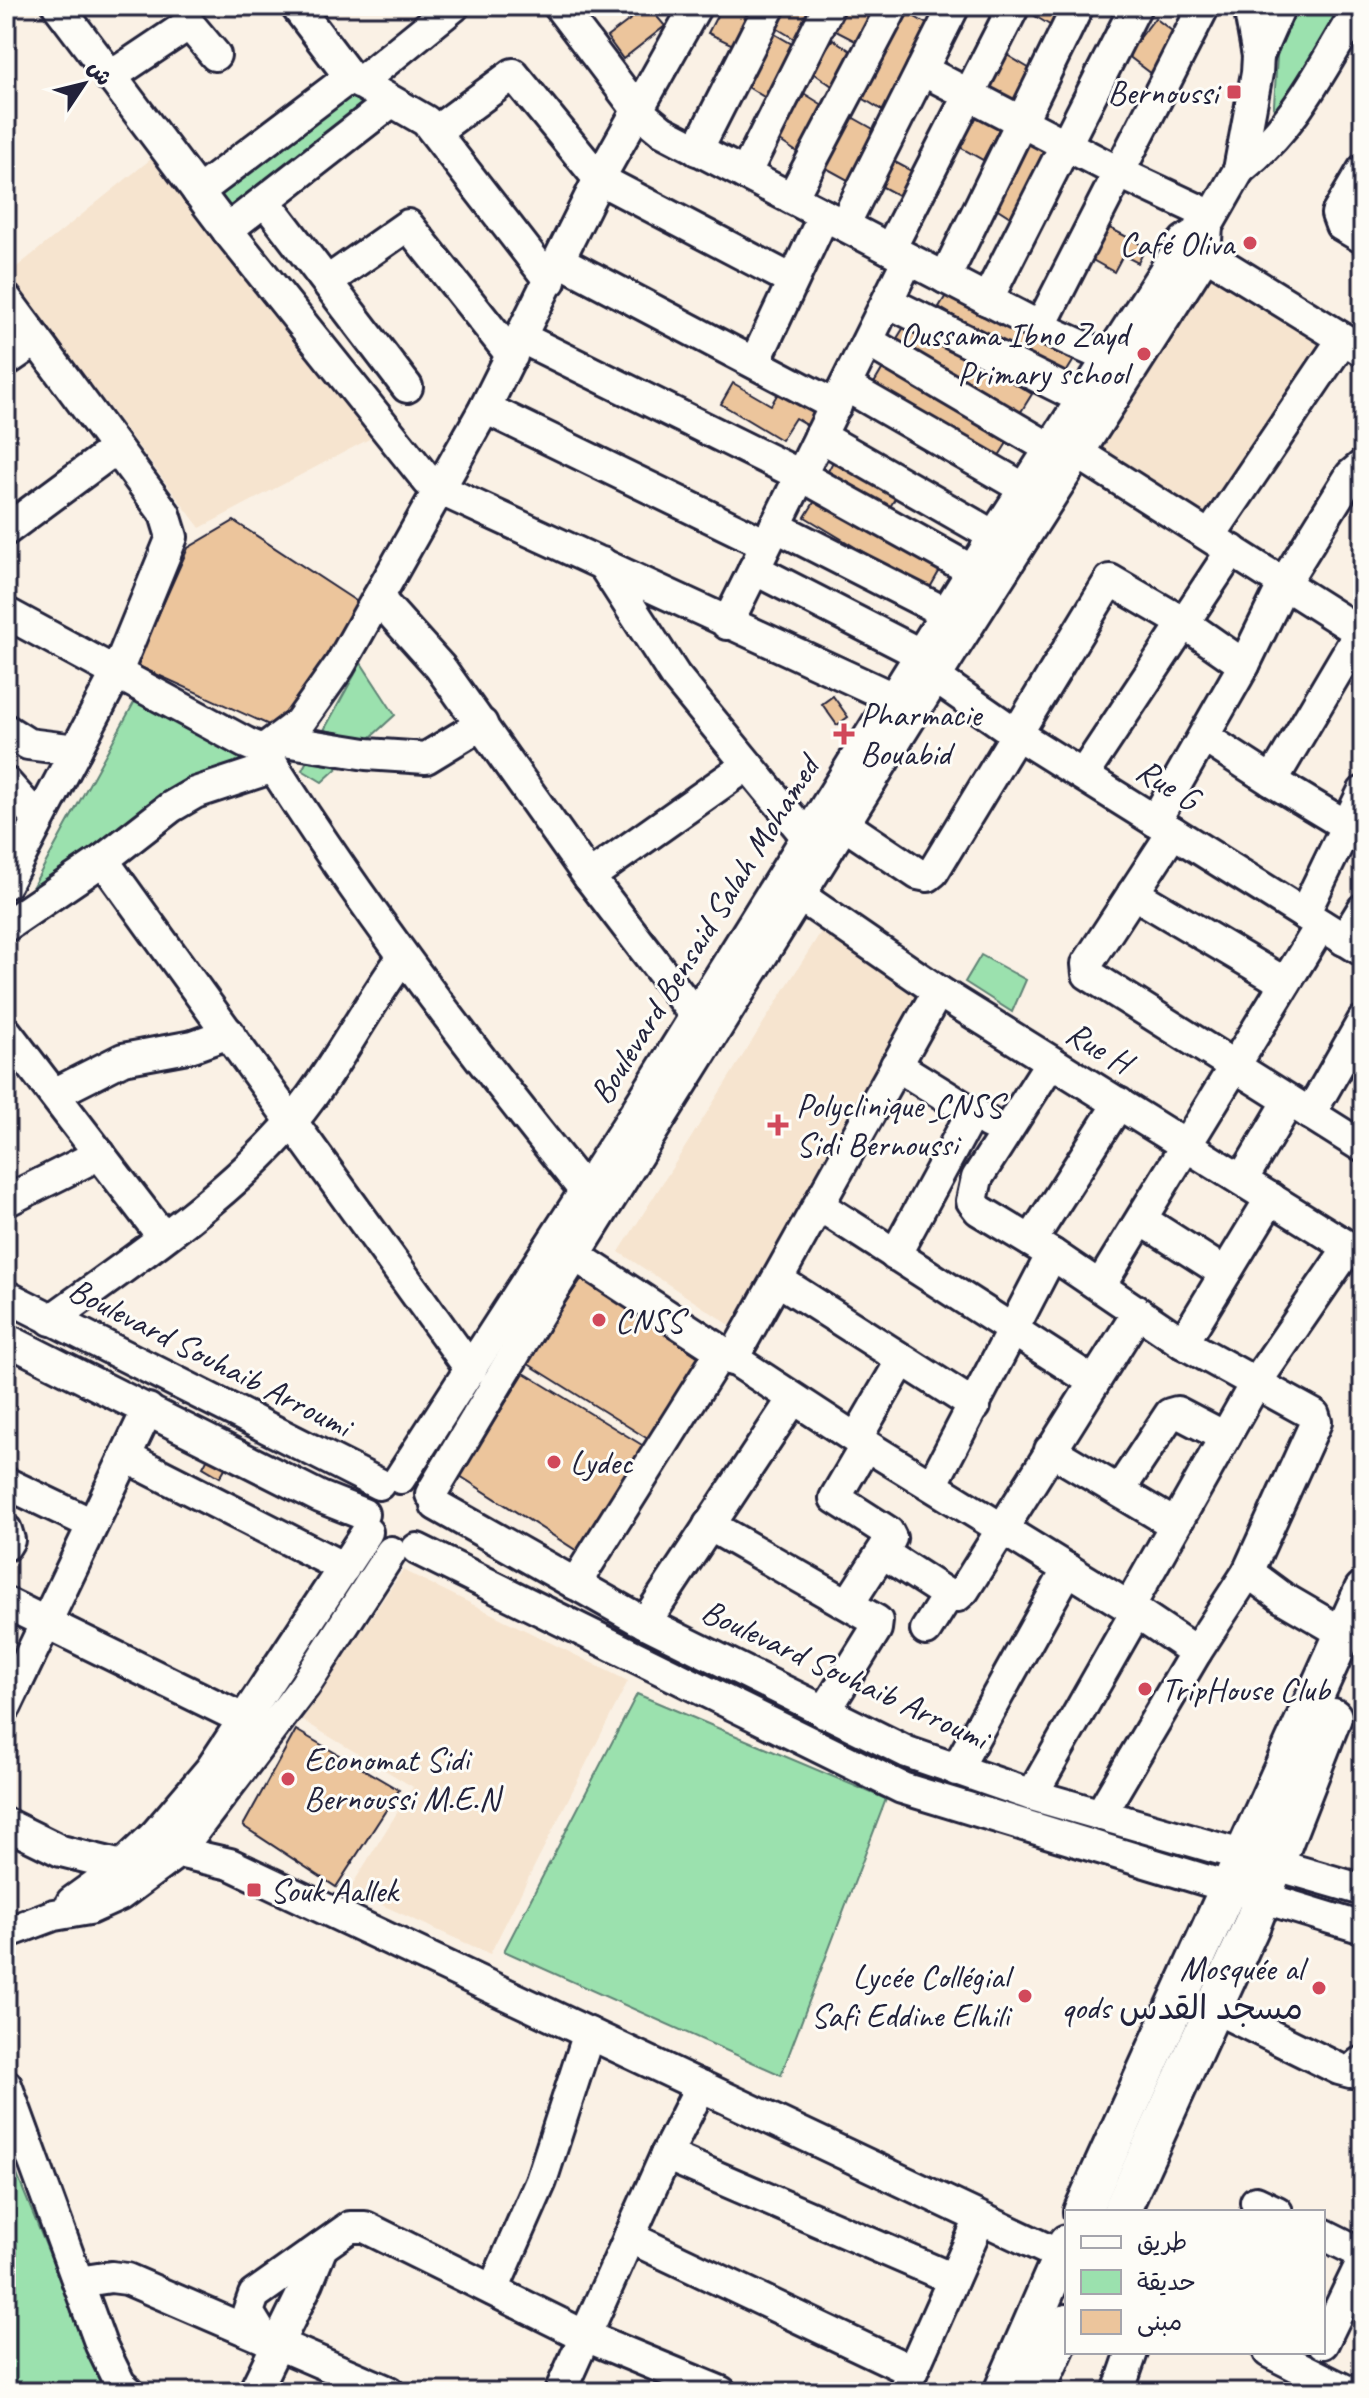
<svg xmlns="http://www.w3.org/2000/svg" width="1369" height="2398" font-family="Caveat,'Playpen Sans Arabic',sans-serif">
  <rect width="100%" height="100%" fill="#faf1e5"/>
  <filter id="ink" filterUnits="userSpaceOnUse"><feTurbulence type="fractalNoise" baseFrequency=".0125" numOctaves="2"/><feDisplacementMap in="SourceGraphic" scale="16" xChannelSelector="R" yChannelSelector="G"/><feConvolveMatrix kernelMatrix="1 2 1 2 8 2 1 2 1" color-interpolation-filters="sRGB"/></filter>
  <g filter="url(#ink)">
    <g fill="#f6e4cf">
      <path d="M156 155 373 437 200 528 8 274Z"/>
      <path d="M1207 268 1329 342 1209 519 1096 446Z"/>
      <path d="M824 927 931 998 736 1329 619 1252Z"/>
      <path d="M403 1570 628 1681 490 1954 349 1890 413 1787 302 1720Z"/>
    </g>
    <g fill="#9be1ae" stroke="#5e8274" stroke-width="2">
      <path d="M1287 6H1347L1273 121 1279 24Z"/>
      <path d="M350 90 372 105 227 215 212 194Z"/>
      <path d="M361 663 395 715 322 782 302 770Z"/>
      <path d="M136 699 264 763 17 915Z"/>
      <path d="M981 955 1026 980 1012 1012 965 982Z"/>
      <path d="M637 1694 886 1799 781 2075 504 1951Z"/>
      <path d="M6 2148 106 2392H6Z"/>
    </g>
    <g fill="#ecc59c" stroke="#22223b" stroke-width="2">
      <path d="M648 6 665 26 623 59 607 37Z"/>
      <path d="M722 6H755L735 46 708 33Z"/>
      <path d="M785 6H804L815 13 798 41 773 26Z"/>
      <path d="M843 6 875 20 863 45 832 29Z"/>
      <path d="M978 6H999L994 15Z"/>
      <path d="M1034 6H1066L1053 27 1030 13Z"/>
      <path d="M908 13 932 27 885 112 859 96Z"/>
      <path d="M1155 18 1180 37 1152 74 1127 55Z"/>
      <path d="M773 33 797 47 769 100 743 84Z"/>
      <path d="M833 39 858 56 835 88 811 71Z"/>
      <path d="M1007 55 1032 70 1013 104 988 90Z"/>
      <path d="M805 94 831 110 806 158 777 139Z"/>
      <path d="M976 115 1000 127 983 160 960 147Z"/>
      <path d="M852 117 882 134 855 184 826 168Z"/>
      <path d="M1029 141 1054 156 1015 220 993 206Z"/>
      <path d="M893 161 919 175 905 199 879 185Z"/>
      <path d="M1106 226 1146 247 1138 263 1123 255 1114 272 1089 258Z"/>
      <path d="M953 284 1075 358 1061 381 939 307Z"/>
      <path d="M909 319 1032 394 1019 415 896 340Z"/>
      <path d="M886 363 1010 438 997 459 873 385Z"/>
      <path d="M733 383 771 405 783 385 825 410 814 429 795 418 781 440 721 404Z"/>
      <path d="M837 454 901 488 889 509 826 475Z"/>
      <path d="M818 496 940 570 928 591 805 517Z"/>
      <path d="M234 521 359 603 280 730 136 665 188 548Z"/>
      <path d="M833 696 848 717 837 725 822 704Z"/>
      <path d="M582 1278 709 1364 656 1444 525 1362Z"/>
      <path d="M524 1373 647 1448 585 1556 460 1476Z"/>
      <path d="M214 1446 232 1456 220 1477 203 1467Z"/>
      <path d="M296 1730 399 1790 336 1887 243 1826Z"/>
    </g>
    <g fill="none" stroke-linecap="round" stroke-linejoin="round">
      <g stroke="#22223b" stroke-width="36">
        <g id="minor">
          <path d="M58 6 227 230 428 481 439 489 893 698"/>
          <path d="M296 6 350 77 426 121 550 281"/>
          <path d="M559 6 639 112 662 131 1040 327 1109 358"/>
          <path d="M1258 56 1280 6"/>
          <path d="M922 70 1120 173 1212 216"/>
          <path d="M110 77 189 24 215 55"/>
          <path d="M359 83 454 6"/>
          <path d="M436 131 513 74 599 179 792 280"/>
          <path d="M697 150 770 6"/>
          <path d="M1239 170C1298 123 1321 68 1360 6"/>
          <path d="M1363 170 1337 214 1341 225 1363 238"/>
          <path d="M745 174 829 6"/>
          <path d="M198 192 350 77"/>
          <path d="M792 198 893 6"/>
          <path d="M265 201 407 387"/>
          <path d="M844 225 954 6"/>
          <path d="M227 230 391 102"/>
          <path d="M1191 245 1363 351"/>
          <path d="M890 249 1014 6"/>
          <path d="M560 261 836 406"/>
          <path d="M945 278 1078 6"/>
          <path d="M328 281 408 225 512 356"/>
          <path d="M6 299 165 514 172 537 116 674 6 883"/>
          <path d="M987 300 1136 6"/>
          <path d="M888 302 1083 399"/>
          <path d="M1040 327 1204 6"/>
          <path d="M522 338 800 475 973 571"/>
          <path d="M869 342 1051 449"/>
          <path d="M6 361 35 341"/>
          <path d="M755 362 824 215"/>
          <path d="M846 386 1025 489"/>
          <path d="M485 408 766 544"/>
          <path d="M820 436 994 536"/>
          <path d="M1078 453 1363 634"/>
          <path d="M775 526 946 613"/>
          <path d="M6 530 114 450"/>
          <path d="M1210 536 1343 339"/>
          <path d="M602 563 675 676 807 837"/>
          <path d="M754 569 920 654"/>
          <path d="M378 598 440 667 589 877 694 1014"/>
          <path d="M6 613 246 743 263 750 299 723 340 665 485 408 599 179 696 6"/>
          <path d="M727 624 908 259"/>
          <path d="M936 678 1018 735 1363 951"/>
          <path d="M6 730 28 744 76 750"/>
          <path d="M1204 737 1272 781 1363 627"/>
          <path d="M278 740 366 754 426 758 482 724"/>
          <path d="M263 750C361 906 470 1048 585 1191"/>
          <path d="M1083 775 1232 550"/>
          <path d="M1272 781 1345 825"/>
          <path d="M6 783 38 819"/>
          <path d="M1155 821 1244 665 1284 583 1351 475 1363 465"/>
          <path d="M845 825 918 874 928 876 933 872 1110 580 1184 623 1244 665"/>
          <path d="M1173 832 1087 964 1088 974 1363 1147"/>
          <path d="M103 860 471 1370"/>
          <path d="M589 877 746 766"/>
          <path d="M1133 893 1285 983"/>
          <path d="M800 896 938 991 1363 1256"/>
          <path d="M1304 914 1363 792"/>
          <path d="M6 926 103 860 171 807 195 793 274 767"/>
          <path d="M1344 940 1363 909"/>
          <path d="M6 1032 163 1237"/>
          <path d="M1051 1062 977 1178 972 1201 979 1210 1052 1254 1183 1343 1314 1415 1316 1422 1248 1572"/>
          <path d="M896 1065 989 1123"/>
          <path d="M54 1094 123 1059 193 1046 229 1033"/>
          <path d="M1310 1114 1363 1021"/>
          <path d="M1242 1180 1289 1101"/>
          <path d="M6 1201 100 1154"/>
          <path d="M820 1206 1094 1382"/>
          <path d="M1142 1220 1225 1273"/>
          <path d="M1031 1241 1119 1103"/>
          <path d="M895 1255 972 1113"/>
          <path d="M576 1256 856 1439 1129 1607 1196 1652 1248 1572 1283 1598 1343 1633"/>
          <path d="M778 1280 975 1406"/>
          <path d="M1100 1286 1321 925"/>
          <path d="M6 1296 379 1484"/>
          <path d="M51 1320C128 1264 220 1202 283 1132 330 1080 361 1014 403 957"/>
          <path d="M6 1339 320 1497 363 1514"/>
          <path d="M1183 1343 1271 1198"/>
          <path d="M732 1360 938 991"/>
          <path d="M856 1439 902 1360"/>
          <path d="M1050 1450 1174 1524"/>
          <path d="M126 1457 344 1568"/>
          <path d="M400 1478 625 1129 994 536 1184 241 1207 226"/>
          <path d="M6 1483 92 1524"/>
          <path d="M932 1485 1052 1254"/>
          <path d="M1119 1491 1170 1414 1177 1412 1225 1437"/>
          <path d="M431 1494 547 1300 952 651 1205 255 1207 226 1239 170 1257 73 1258 56 1249 6"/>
          <path d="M436 1505 636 1618 907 1752 1032 1795 1363 1890"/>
          <path d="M709 1525 877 1621 876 1629 824 1713"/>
          <path d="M6 1530 9 1540 6 1545"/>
          <path d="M417 1549 902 1788 1363 1928"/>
          <path d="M883 1553 948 1595 957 1596 964 1590 1137 1314"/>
          <path d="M575 1584 721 1352"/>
          <path d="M6 1603 243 1719"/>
          <path d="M849 1603 891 1538 888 1532 835 1498 866 1445"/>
          <path d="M1129 1607 1255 1384 1349 1247"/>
          <path d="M645 1623 793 1399"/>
          <path d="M926 1630 948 1595"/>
          <path d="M6 1706 148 1409"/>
          <path d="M956 1770 1068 1569"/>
          <path d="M1032 1795 1136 1612"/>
          <path d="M1100 1815 1196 1652"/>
          <path d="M6 1824 61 1851 122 1866"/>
          <path d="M155 1835 178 1852 230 1864 1059 2255"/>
          <path d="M72 1902 122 1866 155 1835 211 1769 367 1532"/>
          <path d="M6 1933 54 1915 89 1909 120 1895 178 1852 305 1685 391 1552"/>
          <path d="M1215 2008 1339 2069 1350 2072 1360 2063"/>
          <path d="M6 2085 101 2345 120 2384 129 2392"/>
          <path d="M666 2155 953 2279"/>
          <path d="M1256 2202 1277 2212"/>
          <path d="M1323 2234 1363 2254"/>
          <path d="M629 2237 912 2371"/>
          <path d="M78 2282 111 2277 127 2279 389 2392"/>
          <path d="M493 2290 541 2181 589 2033"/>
          <path d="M262 2335 248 2312 254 2295 350 2227H365L583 2335 721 2392"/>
          <path d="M1323 2343 1363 2260"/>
          <path d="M1269 2352 1349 2392"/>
          <path d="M254 2392 308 2282 322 2247"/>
          <path d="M560 2392 666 2155 701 2086"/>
          <path d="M903 2392 980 2219"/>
          <path d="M1118 2392 1132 2352"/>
        </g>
      </g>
      <g stroke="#22223b" stroke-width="42">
        <g id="major">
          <path d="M1082 2212 1363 1590"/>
          <path d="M1121 2212 1253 1922 1333 1717"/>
          <path d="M1002 2392 1067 2243"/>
          <path d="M1036 2392 1067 2323"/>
        </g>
      </g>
      <use href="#minor" stroke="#fdfcf7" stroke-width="30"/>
      <use href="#major" stroke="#fdfcf7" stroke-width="36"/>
    </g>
  </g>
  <g fill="#d1495b" stroke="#fdfcf7" stroke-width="3">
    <rect x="1226" y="84" width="16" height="16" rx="4"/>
    <circle cx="1250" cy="243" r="8"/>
    <circle cx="1144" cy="354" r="8"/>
    <path d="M840 722h8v8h8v8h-8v8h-8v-8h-8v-8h8z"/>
    <path d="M774 1113h8v8h8v8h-8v8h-8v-8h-8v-8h8z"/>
    <circle cx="599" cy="1320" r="8"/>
    <circle cx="554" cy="1462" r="8"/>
    <circle cx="1145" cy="1689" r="8"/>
    <circle cx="288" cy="1779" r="8"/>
    <rect x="246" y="1882" width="16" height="16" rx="4"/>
    <circle cx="1319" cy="1988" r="8"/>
    <circle cx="1025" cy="1996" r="8"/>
  </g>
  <g text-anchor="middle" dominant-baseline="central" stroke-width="6" stroke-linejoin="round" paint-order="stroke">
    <g font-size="34" fill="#22223b" stroke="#fdfcf7" text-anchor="start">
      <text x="1218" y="92" text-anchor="end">Bernoussi</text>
      <text x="1234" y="243" text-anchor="end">Café Oliva</text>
      <text x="1128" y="334" text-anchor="end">Oussama Ibno Zayd<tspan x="1128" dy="39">Primary school</tspan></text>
      <text x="860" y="714">Pharmacie<tspan x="860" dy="39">Bouabid</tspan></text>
      <text x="796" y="1105">Polyclinique ِCNSS<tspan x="796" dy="39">Sidi Bernoussi</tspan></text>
      <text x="615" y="1320">CNSS</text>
      <text x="570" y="1462">Lydec</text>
      <text x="1161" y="1689">TripHouse Club</text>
      <text x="304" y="1759">Economat Sidi<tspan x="304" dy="39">Bernoussi M.E.N</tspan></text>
      <text x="270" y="1890">Souk Aallek</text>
      <text x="1303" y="1968" text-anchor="end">Mosquée al<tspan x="1303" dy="39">qods مسجد القدس</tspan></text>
      <text x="1009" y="1976" text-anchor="end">Lycée Collégial<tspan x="1009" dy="39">Safi Eddine Elhili</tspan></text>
    </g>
    <g font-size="34" fill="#22223b" stroke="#fdfcf7">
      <text transform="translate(1168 784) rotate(32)">Rue G</text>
      <text transform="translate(704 930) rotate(-58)">Boulevard Bensaid Salah Mohamed</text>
      <text transform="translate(1099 1047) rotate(31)">Rue H</text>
      <text transform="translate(210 1357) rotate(27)">Boulevard Souhaib Arroumi</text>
      <text transform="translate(845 1674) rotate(25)">Boulevard Souhaib Arroumi</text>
    </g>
  </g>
  <rect width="1369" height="2398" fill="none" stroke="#fdfcf7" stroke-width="32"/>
  <rect x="16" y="16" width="1337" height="2366" fill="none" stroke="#22223b" stroke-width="3" filter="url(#ink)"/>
  <rect x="1065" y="2210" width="260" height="144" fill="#fdfcf7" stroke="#a5a5ac" stroke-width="2"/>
  <rect x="1081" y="2236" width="40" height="12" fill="#fdfcf7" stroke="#a5a5ac" stroke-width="2"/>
  <text x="1137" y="2250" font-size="24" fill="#22223b">طريق</text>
  <rect x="1081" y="2270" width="40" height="24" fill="#9be1ae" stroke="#a5a5ac" stroke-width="2"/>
  <text x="1137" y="2290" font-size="24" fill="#22223b">حديقة</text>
  <rect x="1081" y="2310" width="40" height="24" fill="#ecc59c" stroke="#a5a5ac" stroke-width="2"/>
  <text x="1137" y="2330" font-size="24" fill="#22223b">مبنى</text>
  <g transform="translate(84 84) rotate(55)" stroke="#fdfcf7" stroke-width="6" paint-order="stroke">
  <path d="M0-6L14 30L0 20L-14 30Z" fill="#22223b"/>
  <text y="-12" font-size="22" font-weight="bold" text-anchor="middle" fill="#22223b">ش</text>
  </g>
</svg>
